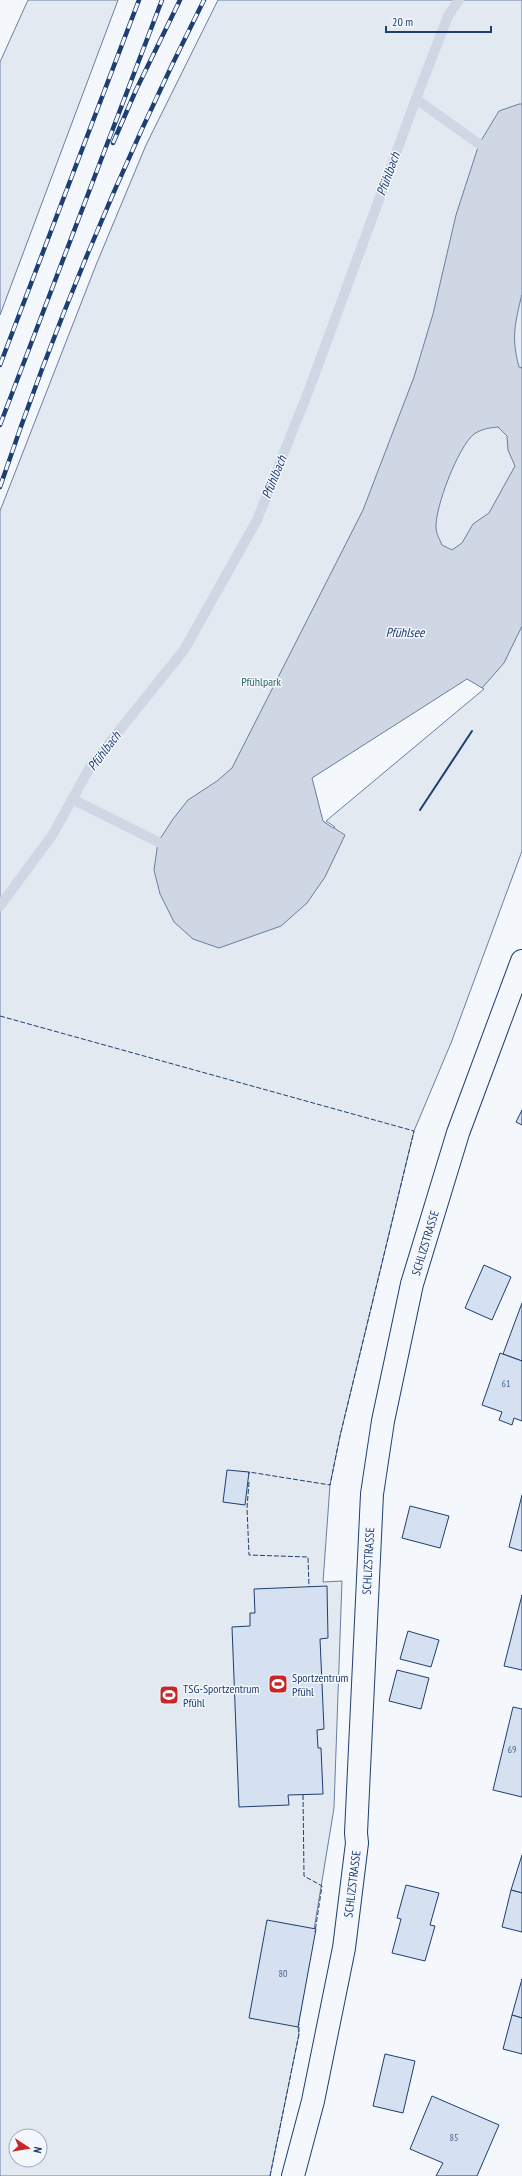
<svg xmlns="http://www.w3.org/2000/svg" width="522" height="2176" font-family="'PT Sans Narrow',sans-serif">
  <rect width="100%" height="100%" fill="#f4f7fb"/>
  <g fill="#e3e9f0" stroke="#687fa3" fill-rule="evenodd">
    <path d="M28 0H118L0 315V62Z"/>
    <path d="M218 0H522V851L451 1043 414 1131 340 1436 330 1485 323 1582 342 1581 334 1808 298 2027 299 2034 270 2176H0V511L96 265 146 145ZM16 2136H40V2160H16Z"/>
  </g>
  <path fill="#cfd7e4" stroke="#687fa3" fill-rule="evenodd" d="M519 104H522V294C515 323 511 338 519 367L522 368V626L504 663 482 688 323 821 345 835 325 877 307 903 281 926 219 948 193 939 174 922 160 894 154 870 158 842 173 819 188 800 217 781 232 768 363 510 414 377 433 314 456 215 479 144 499 111ZM498 427 507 436 508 450 515 466 489 513 473 524 462 543 452 550 442 545C440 540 436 533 436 528 435 507 458 447 474 434 482 429 488 428 498 427Z"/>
  <path fill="#f4f7fb" stroke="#687fa3" d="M467 679 484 689 326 821 335 827 333 828 323 821 312 778Z"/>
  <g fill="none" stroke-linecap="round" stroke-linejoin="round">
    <g stroke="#cfd7e4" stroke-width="10">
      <path d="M416 99 479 144"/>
      <path d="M72 799 158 842"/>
      <path d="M0 906 53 834 90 767 184 650 257 520 310 387 416 99 448 16 459 0"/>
    </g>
  </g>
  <g fill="#d5e0f0" stroke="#1d3f73">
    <path d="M522 1110V1125L516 1122Z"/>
    <path d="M484 1265 511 1277 492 1320 465 1308Z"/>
    <path d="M522 1303V1361L503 1354Z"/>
    <path d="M500 1353 522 1361V1421L514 1418 512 1425 499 1420 502 1412 482 1405Z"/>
    <path d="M227 1470 249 1472 245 1505 223 1502Z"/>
    <path d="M522 1495V1551L509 1547Z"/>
    <path d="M410 1506 449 1516 440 1548 402 1538Z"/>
    <path d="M327 1586 328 1638 320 1639 324 1729 317 1730 318 1748H321L323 1794 288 1795 289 1805 239 1807 232 1627 250 1626V1613H255L254 1589Z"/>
    <path d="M522 1595V1670L504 1666Z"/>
    <path d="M408 1631 439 1640 431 1667 400 1659Z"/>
    <path d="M397 1670 429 1678 421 1709 389 1701Z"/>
    <path d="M513 1707 522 1709V1797L493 1790Z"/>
    <path d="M522 1855V1893L511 1890Z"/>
    <path d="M406 1885 439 1893 430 1925 435 1926 425 1961 392 1953 401 1919 397 1918Z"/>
    <path d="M511 1890 522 1893V1932L502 1927Z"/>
    <path d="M267 1920 316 1929 298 2027 249 2018Z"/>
    <path d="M522 1979V2018L512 2015Z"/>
    <path d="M512 2015 522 2018V2054L503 2049Z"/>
    <path d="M385 2054 415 2061 403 2113 373 2106Z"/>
    <path d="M432 2096 499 2125 477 2176H436L443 2163 410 2149Z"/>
  </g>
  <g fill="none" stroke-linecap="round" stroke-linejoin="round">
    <g stroke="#1d3f73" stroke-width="24">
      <path id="minor" d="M293 2176 313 2101 344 1948 357 1843 356 1833 372 1494 383 1421 412 1284 458 1133 522 961"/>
    </g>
    <use href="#minor" stroke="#f4f7fb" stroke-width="22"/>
    <g stroke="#1d3f73" stroke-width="4.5">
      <g id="rail">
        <path d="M113 143 136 90 180 0"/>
        <path d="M0 365 139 0"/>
        <path d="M0 425 162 0"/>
        <path d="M0 487C56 321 125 157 204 0"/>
      </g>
    </g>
    <use href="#rail" stroke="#f4f7fb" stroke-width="3" stroke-dasharray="9" stroke-linecap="butt"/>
    <g stroke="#1d3f73" stroke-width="1" stroke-dasharray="5 2" stroke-linecap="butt">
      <path d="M0 1016 414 1131 340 1436 330 1485 249 1472V1474"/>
      <path d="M249 1482 247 1508 249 1555 308 1557 309 1587"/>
      <path d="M303 1795 304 1876 322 1886 315 1932"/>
      <path d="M270 2176 299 2034V2024"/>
    </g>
    <path stroke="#1d3f73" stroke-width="2" d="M420 810 472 731"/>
  </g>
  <defs>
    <g id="stadium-square" transform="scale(1)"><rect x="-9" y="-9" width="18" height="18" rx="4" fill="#c62828" stroke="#f4f7fb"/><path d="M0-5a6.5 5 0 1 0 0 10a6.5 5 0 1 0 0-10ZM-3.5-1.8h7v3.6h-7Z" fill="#fff"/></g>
  </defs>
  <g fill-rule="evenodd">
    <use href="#stadium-square" x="278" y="1684"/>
    <use href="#stadium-square" x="169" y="1695"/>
  </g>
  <g text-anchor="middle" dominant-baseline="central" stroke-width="3" stroke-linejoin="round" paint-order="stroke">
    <g font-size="10" fill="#4b6792">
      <text x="506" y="1383">61</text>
      <text x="512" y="1749">69</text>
      <text x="283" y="1973">80</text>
      <text x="454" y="2137">85</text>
    </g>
    <g font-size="12" fill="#2c6c60" stroke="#f4f7fb">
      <text x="261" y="681">Pfühlpark</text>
    </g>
    <g font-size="12" fill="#1d3f73" stroke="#f4f7fb">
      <text transform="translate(425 1243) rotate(-73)">SCHLIZSTRASSE</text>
      <text transform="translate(368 1561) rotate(-87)">SCHLIZSTRASSE</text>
      <text transform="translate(352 1884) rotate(-83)">SCHLIZSTRASSE</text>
    </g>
    <g font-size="12" fill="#1d3f73" stroke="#f4f7fb" text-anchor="start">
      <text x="292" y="1677">Sportzentrum<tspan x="292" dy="14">Pfühl</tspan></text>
      <text x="183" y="1688">TSG-Sportzentrum<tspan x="183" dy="14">Pfühl</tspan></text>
    </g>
    <g font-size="13" font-style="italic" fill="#1d3f73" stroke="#f4f7fb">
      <text transform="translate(388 174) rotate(-70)">Pfühlbach</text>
      <text transform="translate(274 477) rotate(-68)">Pfühlbach</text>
      <text x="405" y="632">Pfühlsee</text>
      <text transform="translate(104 751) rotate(-53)">Pfühlbach</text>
    </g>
  </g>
  <g transform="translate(28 2148) rotate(102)"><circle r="19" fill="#f4f7fb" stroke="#9eadc5"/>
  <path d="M0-3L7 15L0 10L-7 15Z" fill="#c62828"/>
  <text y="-6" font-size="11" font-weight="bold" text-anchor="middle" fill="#1d3f73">N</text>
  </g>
  <path d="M386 26v6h105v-6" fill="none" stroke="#1d3f73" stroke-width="2"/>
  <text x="392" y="26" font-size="12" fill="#1d3f73" stroke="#f4f7fb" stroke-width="3" paint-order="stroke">20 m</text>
</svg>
